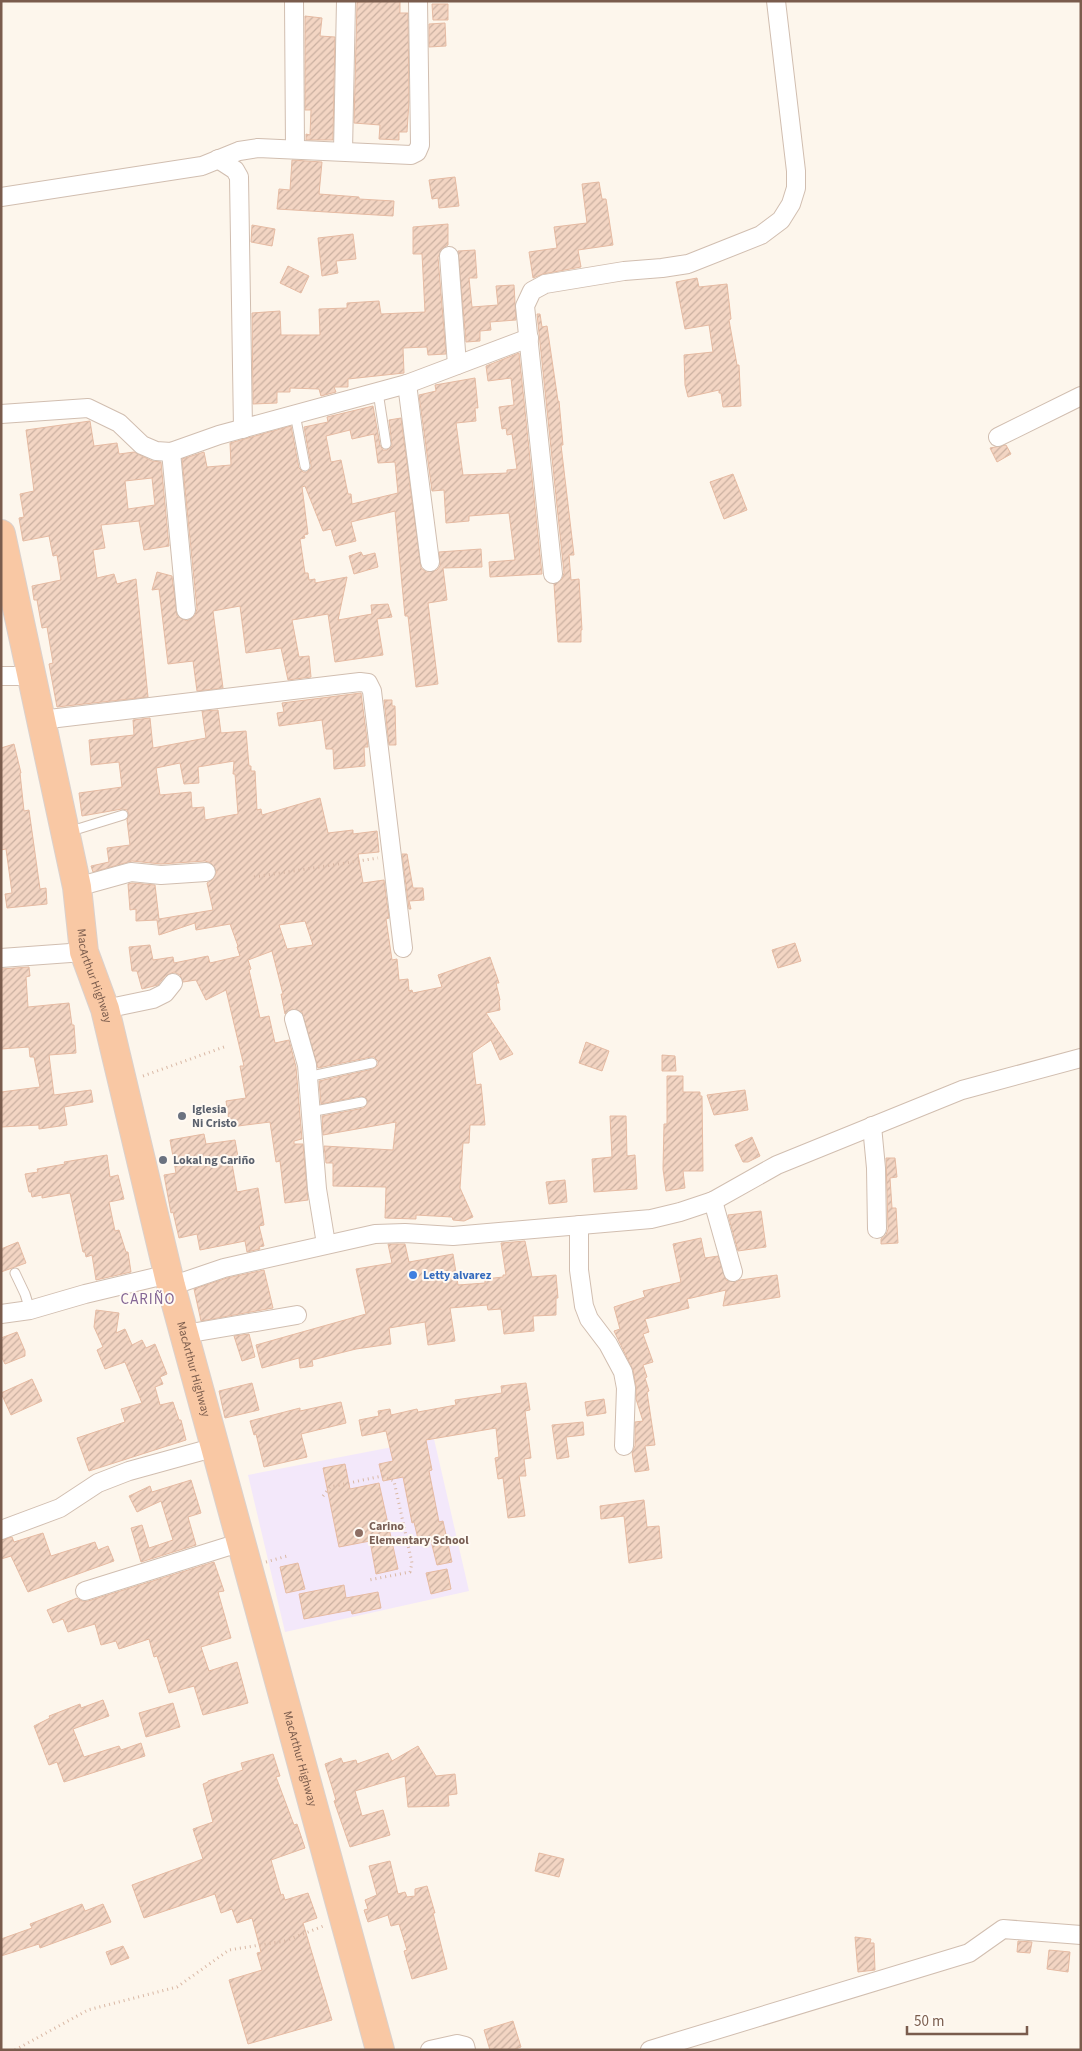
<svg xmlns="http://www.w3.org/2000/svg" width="1082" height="2051" font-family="'Source Sans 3',sans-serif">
  <defs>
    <pattern id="building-hatch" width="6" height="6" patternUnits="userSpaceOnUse" patternTransform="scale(1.25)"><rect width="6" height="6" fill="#f3d5c3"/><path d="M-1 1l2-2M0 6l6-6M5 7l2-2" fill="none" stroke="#cab0a1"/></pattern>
  </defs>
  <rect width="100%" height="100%" fill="#fdf6ec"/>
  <path fill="#f3e8fa" d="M434 1439 469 1591 285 1632 248 1475Z"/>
  <g fill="url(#building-hatch)" stroke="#e6bba3" fill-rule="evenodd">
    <path d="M400 1V13H408L409 101 407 132H399V140L379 139 380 125 354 123 357 2Z"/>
    <path d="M432 4H448V20H433Z"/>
    <path d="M305 16 322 18 320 36 335 37 333 140H306V134L310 135 311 110H305Z"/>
    <path d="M445 23 446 46 429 47V24Z"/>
    <path d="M292 160 322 162 319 194 359 197V199L394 201 393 216 277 209 279 189 290 190Z"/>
    <path d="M455 177 459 206 439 208 438 198 432 199 429 180Z"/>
    <path d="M599 182 602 199H606L613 245 578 250 581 267 543 274 533 278 529 252 557 248 554 227 587 223 582 184Z"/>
    <path d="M448 224V245L443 248 438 257 446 354 428 355 427 347 403 348 404 373 348 379V387H334L336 392 321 396 319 389 290 388V392H277V403L253 404 252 313 280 311 281 335H320L319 309 347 308V303L379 301 381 314 425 312 422 254H413V227Z"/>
    <path d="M252 225 275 229 272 246 251 242Z"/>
    <path d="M353 234 356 259 336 261 338 273 322 276 318 238Z"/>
    <path d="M475 250 477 278H469L472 307 498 305 496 286 514 285 516 320 490 322 491 330 480 331V341L466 342 458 251Z"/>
    <path d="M288 266 309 276 301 293 280 283Z"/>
    <path d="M697 278 699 287 727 284 731 319 729 320 737 365H739L741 406 723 407 721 393H719V390L688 397 685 385 684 355 713 352 709 325 685 329 676 282Z"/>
    <path d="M537 314H540L542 327 547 326 558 401H559L563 445H561L574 555H569L571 580 579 579 582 630H581V642H558L554 584 562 579 564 573Z"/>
    <path d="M519 353 542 574 490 577 489 562 515 560 509 513 469 516V521L446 523 444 490 432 491 419 395 436 391 435 385 475 378 478 408H475L476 421 456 423 463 475 507 473V470L517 469 512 434 507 435 506 428 502 429 499 407 514 405 511 378 488 381 486 366Z"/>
    <path d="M373 406 380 445 383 450H387L392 446 389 420 401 418 421 568 426 572 437 570 440 566 439 552 481 549 482 567 443 568 447 600 428 603 438 684 416 687 408 616H405L395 511 351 522 356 541 336 546 331 529 323 531 305 486 302 487 308 534 304 535 305 538 300 539 305 573H308L309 580 315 579V583L347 577 338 620 372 614 371 605 388 604 392 617 377 619 383 655 335 662 328 614 292 620 299 657 309 656 311 677 288 680 281 648 246 653 240 606 213 611 223 688 197 691 193 661 168 664 159 589 152 590 157 572 172 576 177 616 187 621 195 615 197 609 182 459 204 452 207 467 231 465 230 443 291 426 299 468 303 472H307L311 468V465L304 427 328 422 327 417ZM350 430 352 439 374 434 378 463 395 462 398 493 352 504 351 494H348L341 460 331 462 326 436Z"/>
    <path d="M90 421 94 446 117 443 119 454 134 452 152 461 161 462 169 546 144 550 139 521 101 525 105 548 93 550 97 578 114 574 117 584 136 579 148 697 57 707 49 664 53 663 47 627 42 628 37 600H34L32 586 61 580 57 555 53 556 49 536 23 541 19 518 24 517 20 494 34 491 26 430ZM152 478 155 505 128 509 125 481Z"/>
    <path d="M1006 445 1011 454 997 462 990 448Z"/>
    <path d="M733 474 747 510 724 519 710 482Z"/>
    <path d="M361 552 363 556 375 553 378 567 354 574 349 556Z"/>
    <path d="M361 693 368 747H364L365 766 334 769 333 749H326L322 720 279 726 277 713 284 712 282 703Z"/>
    <path d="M384 700H392V706H395L396 745H389Z"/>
    <path d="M218 710 221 733 246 731 249 766H251V771H255L257 810 261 809 262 815 320 798 328 833 353 830V834L377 831 379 852 358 854 363 883 384 880 389 918 386 919 392 960 397 959 399 980 408 979 409 991 412 990 413 993 442 987 438 975 490 957 499 983H496L500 1000 499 1001 500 1010 486 1013 513 1054 500 1060 491 1040 472 1053 476 1085 481 1084 485 1125H470L469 1143H463L460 1188 473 1217 464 1221 453 1220 452 1217 416 1215V1219L385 1218 386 1187 333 1186V1163H326L324 1146 393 1150 396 1122 323 1135 322 1116 364 1108 368 1101 366 1098 361 1096 321 1104 319 1081 373 1069 378 1065V1061L374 1057H371L318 1068 302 1012 292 1009 285 1014 281 994H283L272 951 248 960 251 969 249 970 260 1018 269 1016 275 1043 289 1040 296 1067 302 1139 294 1141V1144H303L308 1200 285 1203 280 1161 276 1162 270 1122 230 1127 226 1101 246 1098 240 1066H244L226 990 206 1000 196 980 183 982 180 975 174 972 165 976 158 985 142 989 137 971H132L129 947 150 945 153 960 173 957 174 963 208 956 210 963 240 956 237 947 238 946 230 924 196 930 195 923 159 935 157 920 136 921V909L130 910 128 884 132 883 155 885 159 919 213 910 207 883 212 880 217 872 211 863 205 861 161 864 132 861 93 872 91 866 109 862 107 848 130 845 127 820 129 814 127 810 122 809 82 816 79 793 122 787 119 762 91 765 89 740 134 735 133 720 150 718 153 748 206 738 202 711ZM234 761 233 774H235L238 814 205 820 204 807 192 808 191 792 160 795 156 768 180 763 184 784 199 783 198 767ZM305 921 313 945 287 949 279 925Z"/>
    <path d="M14 744 21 773H20L24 811 29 810 40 889 46 888 47 904 7 908 5 894 12 893 6 849 1 850V748Z"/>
    <path d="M402 854H407L413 888H423L424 900 409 901 411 909H409Z"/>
    <path d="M795 943 801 961 778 968 772 950Z"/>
    <path d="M29 967 30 976 26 977 28 1007 69 1003 72 1025H74L76 1053 49 1055 54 1095 91 1090 93 1102 64 1107 67 1125 39 1129V1125L1 1127V1092L40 1087 34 1057H30L29 1047 1 1049V969Z"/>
    <path d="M586 1042 609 1051 602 1071 579 1063Z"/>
    <path d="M662 1055 675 1056 676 1071H662Z"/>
    <path d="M667 1076H683V1092H700V1096H702L703 1171H683L685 1188 666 1191 663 1169 664 1124H667Z"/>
    <path d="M745 1090 748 1110 714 1115 707 1095Z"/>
    <path d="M610 1116H626L627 1156 635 1155 637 1189 594 1192 592 1159 612 1157Z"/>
    <path d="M204 1134 206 1144 235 1140 238 1157 231 1158 237 1192 258 1188 264 1225 259 1226 264 1246 259 1247 260 1249 247 1252 245 1241 200 1250 197 1234 179 1238 173 1212 171 1213 164 1175 176 1173 170 1140Z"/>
    <path d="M752 1137 760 1156 748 1162H743L735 1145Z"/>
    <path d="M107 1155 110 1177 118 1175 124 1199 109 1202 115 1231 119 1230 126 1252H128L131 1272 96 1280 92 1255 86 1257 85 1252H83L70 1193 42 1198V1195L32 1197 31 1192H29L25 1174 38 1172 37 1169 65 1164 64 1162Z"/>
    <path d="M886 1158H895L897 1177 890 1178 892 1208H896L898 1243 881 1244V1239L886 1235 888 1229Z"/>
    <path d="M565 1180 567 1202 549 1204 546 1182Z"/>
    <path d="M761 1211 766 1247 738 1251 728 1215Z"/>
    <path d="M701 1238 705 1258 718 1256 726 1280 735 1282 740 1280 777 1275 780 1297 723 1306 726 1290 687 1299 689 1308 645 1319 649 1332 643 1334 653 1362 643 1365 647 1377 645 1378 649 1391 647 1392 655 1445 645 1446 649 1470 635 1472 632 1452 635 1446V1422L643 1421 636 1399V1386L633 1370 614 1331 620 1329 614 1307 645 1297 643 1291 681 1282 673 1244Z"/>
    <path d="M525 1241 532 1277 556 1275 558 1298H556V1315L533 1316 534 1331 504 1334 501 1309 488 1310 487 1305 450 1308 455 1341 428 1345 425 1322 389 1328 391 1344 356 1349 312 1360 313 1366 300 1368 299 1358 262 1368 256 1345 366 1314 356 1269 392 1263 388 1244H405L409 1262 453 1254 458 1285 485 1283V1279L503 1277V1275H506L501 1243Z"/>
    <path d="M18 1242 26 1263 1 1272V1249Z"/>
    <path d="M264 1270 273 1308 201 1321 194 1289 227 1278Z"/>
    <path d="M96 1310 119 1313 116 1333 125 1329 132 1345 142 1340 146 1348 155 1344 167 1374 160 1377 163 1384 155 1387 160 1405 173 1402 179 1420H181L186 1440 89 1471 77 1438 125 1422 121 1409 142 1403 125 1362 105 1369 97 1350 103 1347 94 1327Z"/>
    <path d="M17 1332 25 1351V1356L5 1364 1 1356V1338Z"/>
    <path d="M249 1334 255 1357 242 1361 234 1336Z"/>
    <path d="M32 1379 42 1401 11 1415 1 1393Z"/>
    <path d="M252 1383 259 1410 225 1418 219 1391Z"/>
    <path d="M526 1383 530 1410 525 1411 531 1458 524 1459 526 1476H519L525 1516 508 1518 503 1478 498 1479 495 1458 499 1457 496 1428 426 1440 432 1470 429 1471 439 1522 443 1521 452 1562 437 1565 430 1537 418 1539 414 1522 412 1523 403 1477 383 1481 379 1464 393 1461 386 1431 362 1436 359 1420 379 1416 378 1411 390 1409 391 1415 417 1409 418 1412 456 1405 455 1400 502 1393 501 1386Z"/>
    <path d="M604 1399 606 1413 587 1416 585 1402Z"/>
    <path d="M341 1402 346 1423 301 1434 307 1457 264 1467 256 1434 254 1435 250 1421 300 1408V1411Z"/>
    <path d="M583 1422 584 1435 566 1437 569 1457 557 1459 552 1425Z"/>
    <path d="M345 1464 350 1489 379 1483 398 1569 376 1574 370 1541 339 1547 323 1468Z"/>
    <path d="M191 1480 201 1513 188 1517 196 1545 141 1562 131 1528 142 1525 149 1548 173 1540 161 1501 137 1512 129 1496 150 1486 152 1492Z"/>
    <path d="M644 1500 647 1527 659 1526 662 1558 629 1563 624 1516 601 1519 600 1506Z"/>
    <path d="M43 1533 51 1556 95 1542 98 1550 108 1546 114 1561 28 1592 11 1556 1 1559V1540L12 1537 14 1542Z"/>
    <path d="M214 1562 224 1591 218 1592 231 1638 201 1647 209 1671 237 1662 248 1703 203 1715 194 1686 169 1693 157 1656 154 1657 149 1639 119 1649 116 1641 101 1645 95 1624 68 1632 63 1619 53 1623 47 1610 77 1598 82 1601H88Z"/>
    <path d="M298 1563 305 1589 286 1593 280 1567Z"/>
    <path d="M447 1569 451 1589 431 1594 426 1573Z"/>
    <path d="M344 1585 346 1598 378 1592 381 1608 352 1614 351 1610 304 1619 299 1594Z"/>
    <path d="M103 1700 109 1716 73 1729 84 1757 119 1746 121 1750 141 1743 145 1756 64 1782 57 1762 49 1765 34 1726 50 1718 49 1716 80 1704 81 1708Z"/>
    <path d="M173 1703 180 1727 146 1737 139 1713Z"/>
    <path d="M418 1746 436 1776 455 1774 457 1794 448 1795 449 1806 408 1807 405 1776 355 1791 362 1816 383 1810 390 1835 350 1847 334 1801 336 1800 325 1764 341 1758 343 1763 356 1760 357 1764 388 1753 392 1761Z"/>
    <path d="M273 1754 280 1776 276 1777 294 1825 297 1824 305 1848 271 1860 281 1895 283 1894 285 1900 308 1893 317 1918 303 1923 332 2020 248 2044 229 1980 262 1970 257 1953 261 1952 252 1918 237 1923 232 1909 221 1913 215 1894 144 1918 132 1885 203 1859 193 1829 213 1822 203 1784 208 1782V1781L243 1770 241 1763Z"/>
    <path d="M539 1853 564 1859 559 1877 535 1871Z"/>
    <path d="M390 1861 398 1894 405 1892 407 1897 415 1896V1889L427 1886 435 1913H433L447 1969 412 1979 404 1951 407 1950 399 1924 391 1926 388 1915 368 1922 364 1910 368 1909 365 1900 377 1895 369 1866Z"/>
    <path d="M82 1904 85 1911 103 1904 111 1922 40 1948 39 1944 1 1956V1939L32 1928 30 1924Z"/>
    <path d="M855 1937 871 1939 870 1943H874L875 1970 858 1972Z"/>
    <path d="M1018 1941 1032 1942 1030 1953 1017 1952Z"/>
    <path d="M123 1946 129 1958 111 1965 106 1952Z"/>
    <path d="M1049 1950 1070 1952 1068 1972 1047 1969Z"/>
    <path d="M513 2021 521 2047 513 2050H490L484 2030Z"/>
  </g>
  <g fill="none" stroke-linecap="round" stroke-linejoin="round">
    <g stroke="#d1beb0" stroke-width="11">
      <g id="service">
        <path d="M378 392 386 444"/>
        <path d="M295 414 305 466"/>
        <path d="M68 832 123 815"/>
        <path d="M307 1077 372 1063"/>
        <path d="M310 1112 362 1102"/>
        <path d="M15 1273 25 1294 30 1310"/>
      </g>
    </g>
    <g stroke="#d1beb0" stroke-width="20">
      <g id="minor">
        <path d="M294 1 295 149"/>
        <path d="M343 151 346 1"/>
        <path d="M218 159 235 170 239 177 243 429"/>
        <path d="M1 197 202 166 239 151 258 148 411 155 417 152 420 145 418 1"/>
        <path d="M449 256 457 365"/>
        <path d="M407 384 430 562"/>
        <path d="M1 414 88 408 119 423 142 445 156 451 171 452 219 435 407 384 529 338"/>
        <path d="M998 437 1081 396"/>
        <path d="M171 452 186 610"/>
        <path d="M553 574 525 306 532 291 545 284 624 271 662 268 688 264 761 235 781 220 791 204 796 188V171L776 1"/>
        <path d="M1 676H32"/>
        <path d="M41 720 360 682 368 683 372 691 403 948"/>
        <path d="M77 887 131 872 161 875 206 872"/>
        <path d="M1 958 84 952"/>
        <path d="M105 1009 153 999 165 993 173 983"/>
        <path d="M294 1019 307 1065 317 1189 326 1244"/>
        <path d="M872 1126 876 1168 877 1229"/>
        <path d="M713 1201 733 1272"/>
        <path d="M579 1225V1270L584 1306 589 1319 608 1344 623 1372 626 1388 624 1446"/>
        <path d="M171 1286 224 1268 375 1234 405 1233 453 1236 651 1219 680 1212 713 1201 777 1165 962 1090 1081 1058"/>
        <path d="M1 1314 30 1310 85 1294 169 1274"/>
        <path d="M185 1334 297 1315"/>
        <path d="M1 1530 60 1508 98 1483 129 1471 216 1447"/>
        <path d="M85 1591 242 1542"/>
        <path d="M430 2050 457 2044 465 2046 466 2050"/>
        <path d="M650 2050 969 1953 1003 1929 1081 1935"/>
      </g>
    </g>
    <g stroke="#dad1cd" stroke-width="30">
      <g id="trunk">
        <path id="s1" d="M1 534 77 887 84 952 105 1009 171 1286 380 2050"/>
      </g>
    </g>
    <g stroke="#d9b8a5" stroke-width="3" stroke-dasharray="1 4" stroke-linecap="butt">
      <path d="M254 877 378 858"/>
      <path d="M143 1076 224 1047"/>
      <path d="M323 1496 330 1487 382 1476 394 1481 412 1563 410 1572 369 1580"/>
      <path d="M266 1562 287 1556"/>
      <path d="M15 2050 88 2010 177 1987 229 1950 285 1941 326 1925"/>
    </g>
    <use href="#service" stroke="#fff" stroke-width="9"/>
    <use href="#minor" stroke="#fff" stroke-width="18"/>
    <use href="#trunk" stroke="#f9c8a4" stroke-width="28"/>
  </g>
  <g fill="#6b7280" stroke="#fffaf3" stroke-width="2">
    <circle cx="182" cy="1116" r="5"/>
    <circle cx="163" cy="1160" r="5"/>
  </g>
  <circle fill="#3f7fe0" stroke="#fffaf3" stroke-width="2" cx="413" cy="1275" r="5"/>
  <circle fill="#8d6e63" stroke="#fffaf3" stroke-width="2" cx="359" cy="1533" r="5"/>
  <g text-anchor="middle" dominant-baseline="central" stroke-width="4" stroke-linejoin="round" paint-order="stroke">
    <g font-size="12" fill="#7a5c4d" stroke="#fffaf3">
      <text stroke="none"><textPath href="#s1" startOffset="452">MacArthur Highway</textPath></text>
      <text stroke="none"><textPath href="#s1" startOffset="858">MacArthur Highway</textPath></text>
      <text stroke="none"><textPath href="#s1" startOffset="1262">MacArthur Highway</textPath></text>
    </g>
    <g font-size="12" font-weight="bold" fill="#5b616d" stroke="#fffaf3" text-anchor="start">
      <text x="192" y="1109">Iglesia<tspan x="192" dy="14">Ni Cristo</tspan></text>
      <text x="173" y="1160">Lokal ng Cariño</text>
    </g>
    <g font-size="12" font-weight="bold" fill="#366cbe" stroke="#fffaf3" text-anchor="start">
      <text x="423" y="1275">Letty alvarez</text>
    </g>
    <g font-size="12" font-weight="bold" fill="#785e54" stroke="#fffaf3" text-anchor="start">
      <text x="369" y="1526">Carino<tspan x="369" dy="14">Elementary School</tspan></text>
    </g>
    <g font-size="15" letter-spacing="1" fill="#846695" stroke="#fffaf3">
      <text x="148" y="1299">CARIÑO</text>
    </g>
  </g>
  <rect width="1082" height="2051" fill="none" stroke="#7a5c4d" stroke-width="5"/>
  <path d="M907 2026v8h120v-8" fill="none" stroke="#7a5c4d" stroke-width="2.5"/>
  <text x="914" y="2026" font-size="15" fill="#7a5c4d" stroke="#fffaf3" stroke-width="4" paint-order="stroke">50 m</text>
</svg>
